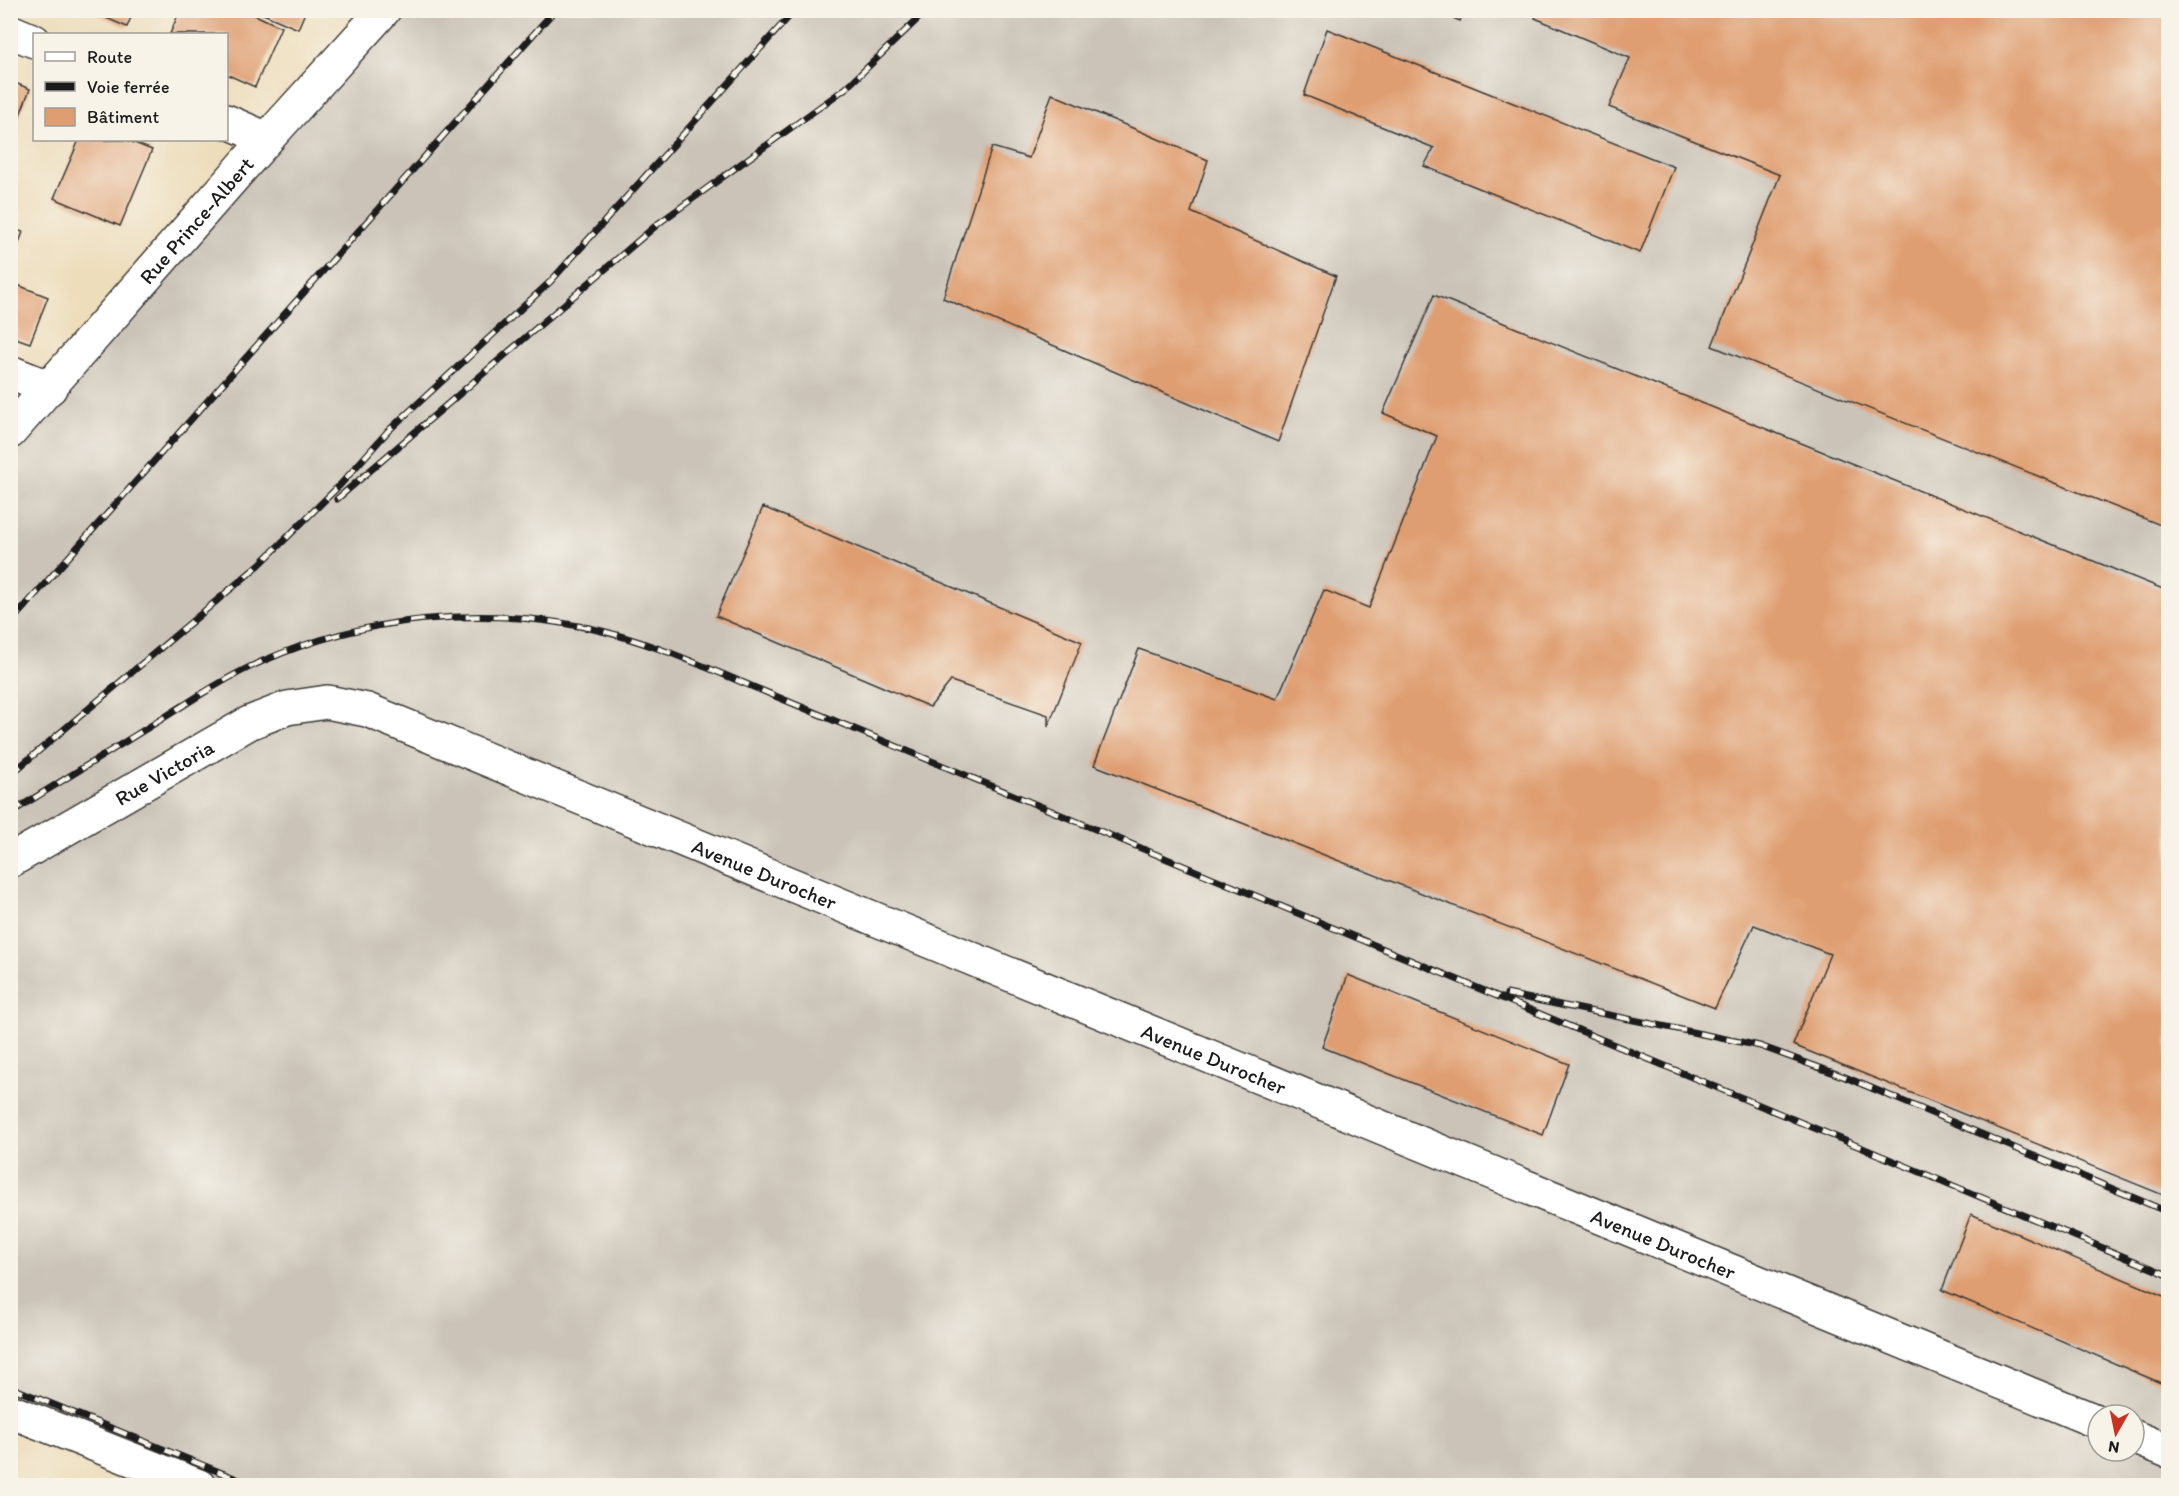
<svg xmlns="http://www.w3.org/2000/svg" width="2179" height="1496" font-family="Itim,sans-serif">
  <rect width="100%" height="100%" fill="#f7f3e8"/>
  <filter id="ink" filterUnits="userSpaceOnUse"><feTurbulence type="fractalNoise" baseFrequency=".0167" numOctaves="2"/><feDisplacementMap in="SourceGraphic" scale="12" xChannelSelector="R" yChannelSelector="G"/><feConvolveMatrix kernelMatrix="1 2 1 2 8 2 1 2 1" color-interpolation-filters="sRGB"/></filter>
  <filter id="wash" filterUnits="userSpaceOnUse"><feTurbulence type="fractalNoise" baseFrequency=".008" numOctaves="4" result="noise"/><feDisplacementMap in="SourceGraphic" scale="24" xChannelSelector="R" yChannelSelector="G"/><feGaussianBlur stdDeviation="1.35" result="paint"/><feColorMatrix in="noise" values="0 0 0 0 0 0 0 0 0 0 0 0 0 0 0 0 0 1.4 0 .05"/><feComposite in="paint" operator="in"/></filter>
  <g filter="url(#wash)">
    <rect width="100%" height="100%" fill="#edddbb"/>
    <path fill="#cbc3b8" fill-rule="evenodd" d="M384 11H2168V1485L169 1486 11 1422V432ZM2098 1415H2134V1451H2098Z"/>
    <g id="blocks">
      <g fill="#df9e71">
        <path d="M88 10H134L127 27Z"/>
        <path d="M180 10H244L281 27 255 87 226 74V34H170Z"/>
        <path d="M254 10H306L298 29Z"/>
        <path d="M1434 10H1464L1460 21Z"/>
        <path d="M1538 10H2168V528L1712 346 1780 175 1609 107 1630 58 1535 18Z"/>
        <path d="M1327 29 1674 167 1640 253 1424 166 1434 148 1304 95Z"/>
        <path d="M10 81 30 89 11 138H10Z"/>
        <path d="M1052 94 1208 160 1191 212 1336 276 1278 442 943 298 992 147 1029 158Z"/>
        <path d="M79 140H127L152 150 120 226 54 198Z"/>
        <path d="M10 228 23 232 11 264H10Z"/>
        <path d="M10 282 48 297 30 343 10 336Z"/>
        <path d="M1434 295 2168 591V1197L1793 1045 1830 954 1754 925 1715 1008 1094 765 1139 649 1277 699 1324 590 1369 608 1437 436 1383 413Z"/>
        <path d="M763 507 1082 642 1048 727V715L951 681 930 707 716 616Z"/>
        <path d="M1348 975 1569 1064 1543 1135 1322 1047Z"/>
        <path d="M1971 1214 2168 1298V1386L1942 1290Z"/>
      </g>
    </g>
  </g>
  <g filter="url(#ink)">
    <use href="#blocks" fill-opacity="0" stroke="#3b3934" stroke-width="1.5"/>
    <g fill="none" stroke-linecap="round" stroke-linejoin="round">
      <g stroke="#3b3934" stroke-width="36">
        <g id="minor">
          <path d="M10 31 34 41"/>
          <path d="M226 121 267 139"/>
          <path d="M10 372 50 388"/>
          <path id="s1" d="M10 432 267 139 384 10"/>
          <path id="s2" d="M10 861 249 723 287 708 327 702 367 710 2098 1422"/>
          <path d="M10 1411 199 1486"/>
          <path d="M2134 1437 2168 1451"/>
        </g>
      </g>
      <use href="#minor" stroke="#fff" stroke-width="33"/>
      <g stroke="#1c1c1c" stroke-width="7">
        <g id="rail">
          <path d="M337 499 659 223 846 88 927 10"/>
          <path d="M10 623 555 10"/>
          <path d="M10 775 259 565 340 485 388 431 550 282 795 10"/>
          <path d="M10 813C59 783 108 752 157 722 192 700 226 677 263 661 364 617 481 605 589 628 645 640 698 664 751 686L2168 1275"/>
          <path d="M1507 994 1760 1046 1845 1077 2168 1212"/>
          <path d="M10 1387 254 1486"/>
        </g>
      </g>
      <use href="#rail" stroke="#f7f3e8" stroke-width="4.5" stroke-dasharray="14" stroke-linecap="butt"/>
    </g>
  </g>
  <g text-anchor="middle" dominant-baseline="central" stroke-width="4.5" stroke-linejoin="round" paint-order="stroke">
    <g font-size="21" fill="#1c1c1c" stroke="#f7f3e8">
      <text stroke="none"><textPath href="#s1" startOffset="282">Rue Prince-Albert</textPath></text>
      <text stroke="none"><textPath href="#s2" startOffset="178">Rue Victoria</textPath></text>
      <text stroke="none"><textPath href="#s2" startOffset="828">Avenue Durocher</textPath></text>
      <text stroke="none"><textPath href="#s2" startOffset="1314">Avenue Durocher</textPath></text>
      <text stroke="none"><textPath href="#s2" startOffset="1800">Avenue Durocher</textPath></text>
    </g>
  </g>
  <rect width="2179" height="1496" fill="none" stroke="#f7f3e8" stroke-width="36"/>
  <rect x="33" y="33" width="195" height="108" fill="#f7f3e8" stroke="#9f9d96" stroke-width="1.5"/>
  <rect x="45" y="52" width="30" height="9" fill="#ffffff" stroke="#9f9d96" stroke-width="1.5"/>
  <text x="87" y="63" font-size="18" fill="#1c1c1c">Route</text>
  <rect x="45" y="82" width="30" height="9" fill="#1c1c1c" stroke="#9f9d96" stroke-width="1.5"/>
  <text x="87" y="93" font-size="18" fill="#1c1c1c">Voie ferrée</text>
  <rect x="45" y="108" width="30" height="18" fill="#df9e71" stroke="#9f9d96" stroke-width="1.5"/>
  <text x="87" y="123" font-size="18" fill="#1c1c1c">Bâtiment</text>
  <g transform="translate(2116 1433) rotate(189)"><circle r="28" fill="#f7f3e8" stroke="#9f9d96" stroke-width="1.5"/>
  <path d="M0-4.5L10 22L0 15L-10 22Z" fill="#c8321e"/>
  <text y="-9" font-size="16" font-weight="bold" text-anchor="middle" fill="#1c1c1c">N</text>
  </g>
</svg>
